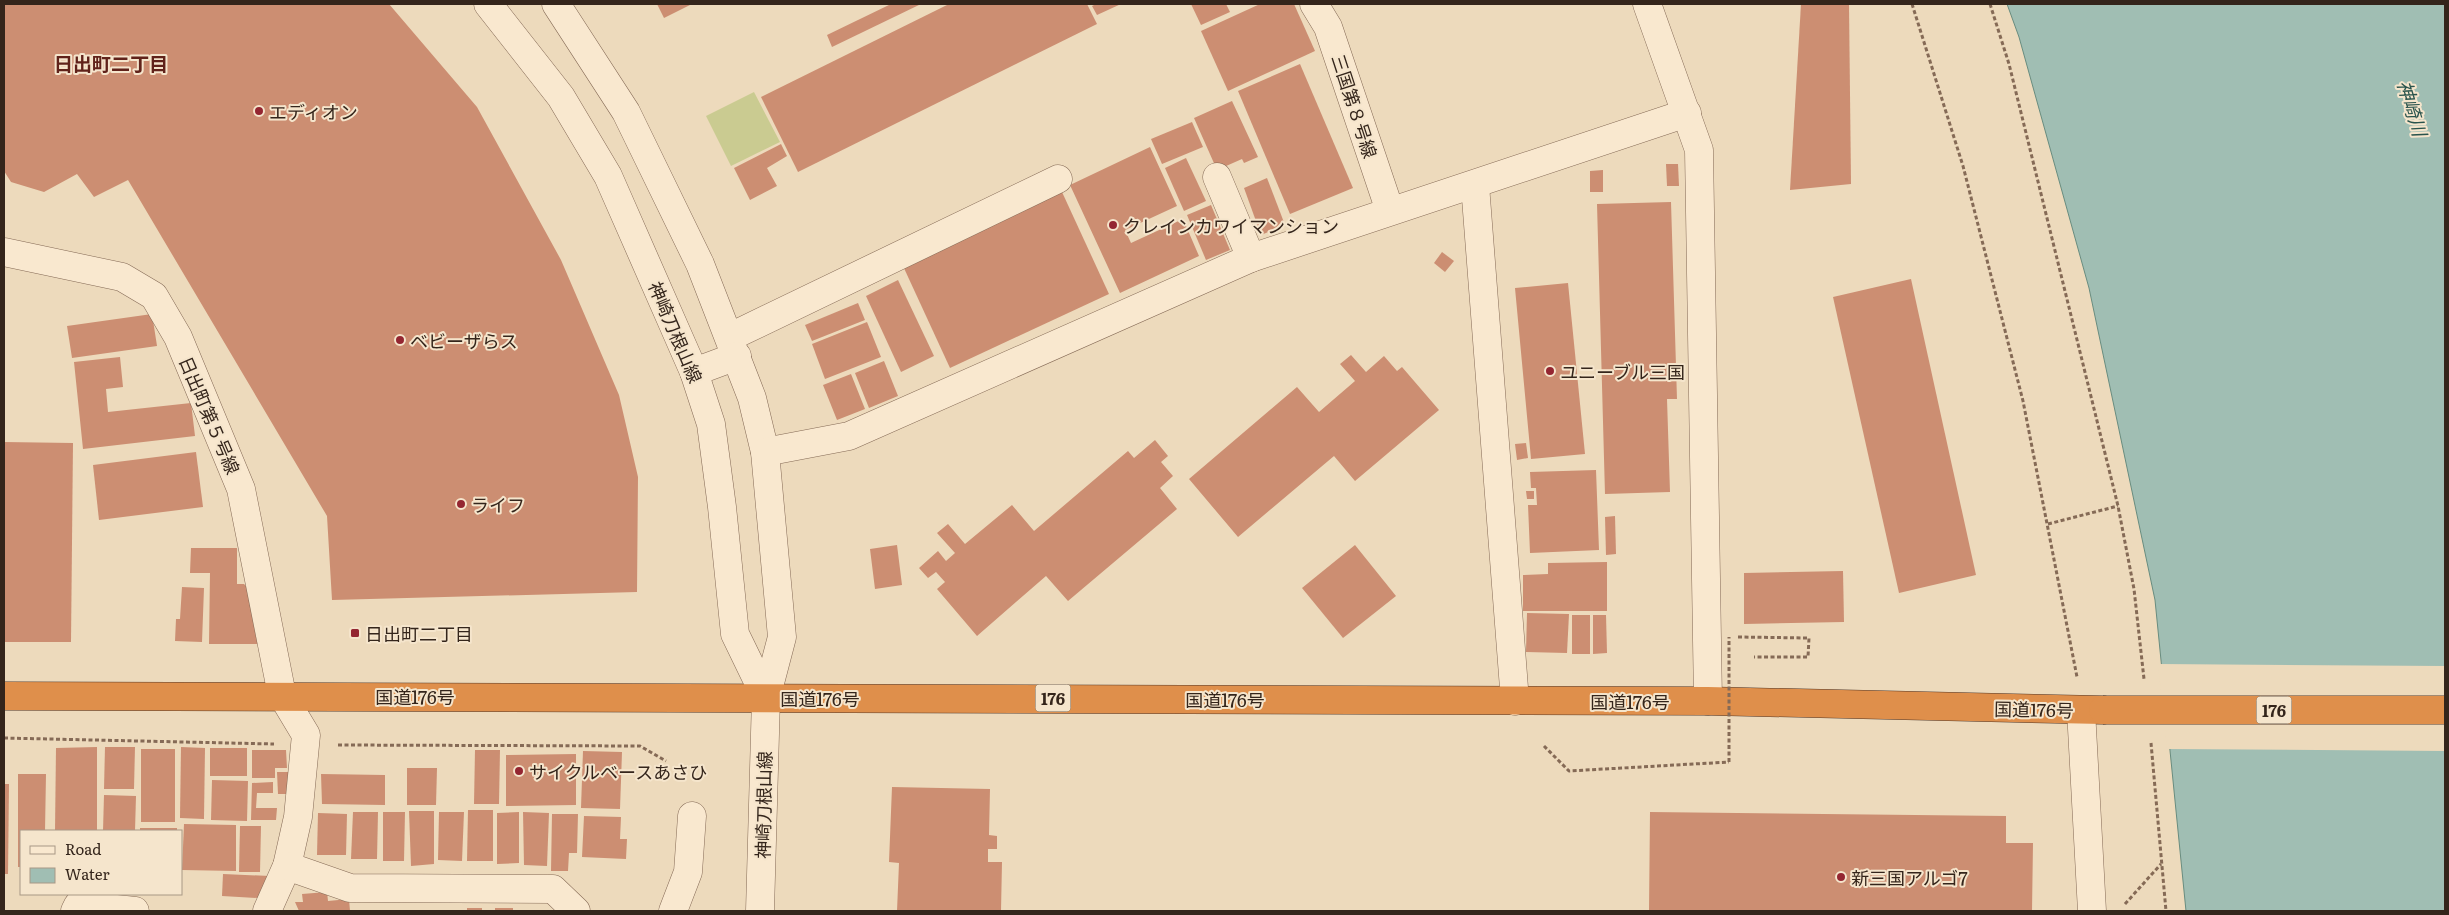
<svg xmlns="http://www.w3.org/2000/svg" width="2449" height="915" font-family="Literata,'Noto Sans JP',serif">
  <rect width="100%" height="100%" fill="#eddabc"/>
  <path fill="#cacb91" d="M754 92 780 142 731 166 706 116Z"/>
  <path fill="#a0beb3" stroke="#688c7f" d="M2007 4H2445V911H2186L2155 600 2089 288 2019 37Z"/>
  <path fill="#eddabc" d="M2158 664 2445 666V751L2167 749Z"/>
  <g fill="#cc8e72">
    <path d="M4 4H389L477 107 561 260 619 395 638 477 637 592 332 600 327 516 128 180 94 197 77 174 44 192 11 182 4 171Z"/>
    <path d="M657 4H692L664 18Z"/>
    <path d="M891 4H921L832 47 827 35Z"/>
    <path d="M949 4H1087L1097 24 798 172 761 97Z"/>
    <path d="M1096 4H1121L1097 15 1092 6Z"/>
    <path d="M1191 4H1226L1230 12 1201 25Z"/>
    <path d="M1260 4H1294L1315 51 1228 91 1201 31Z"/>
    <path d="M1801 4H1849L1851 184 1790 190Z"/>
    <path d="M1300 64 1353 188 1290 214 1238 91Z"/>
    <path d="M1232 101 1258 157 1244 163 1242 159 1217 170 1194 118Z"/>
    <path d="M1192 122 1203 147 1162 164 1151 139Z"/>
    <path d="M781 144 787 156 767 168 777 186 750 200 734 168Z"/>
    <path d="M1150 147 1177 206 1125 230 1131 243 1183 219 1199 256 1120 293 1070 185Z"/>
    <path d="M1186 158 1206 201 1184 211 1165 168Z"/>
    <path d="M1666 164H1678L1679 186H1667Z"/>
    <path d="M1603 170V192H1590V171Z"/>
    <path d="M1267 178 1285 225 1261 235 1244 188Z"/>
    <path d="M1062 192 1109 294 950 368 903 266Z"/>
    <path d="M1671 202 1677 399H1667L1670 492 1605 494 1597 204Z"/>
    <path d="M1211 205 1230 250 1206 260 1187 215Z"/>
    <path d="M1442 252 1454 261 1445 272 1434 263Z"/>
    <path d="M1911 279 1976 575 1899 593 1833 297Z"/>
    <path d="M898 280 934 356 901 372 866 296Z"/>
    <path d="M1568 283 1585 454 1531 459 1515 288Z"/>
    <path d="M858 303 865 320 812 341 805 325Z"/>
    <path d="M152 314 157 346 72 358 67 326Z"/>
    <path d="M867 322 881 357 825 379 812 344Z"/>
    <path d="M1351 355 1366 372 1384 356 1397 371 1402 367 1439 410 1355 481 1334 456 1238 537 1189 479 1297 387 1319 412 1355 381 1340 364Z"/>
    <path d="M120 357 123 387 106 389 108 412 191 403 195 436 83 449 74 362Z"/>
    <path d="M884 361 898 396 869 408 855 373Z"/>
    <path d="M851 374 865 409 837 420 823 385Z"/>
    <path d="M1155 440 1168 456 1161 462 1173 476 1160 488 1177 509 1068 601 1046 576 977 636 937 589 945 582 936 572 928 578 919 568 938 551 946 561 955 553 937 533 948 524 965 544 1012 505 1034 531 1128 451 1134 458Z"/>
    <path d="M4 442 73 443 71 642H4Z"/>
    <path d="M1526 443 1528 458 1517 460 1515 444Z"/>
    <path d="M196 452 203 507 99 520 93 465Z"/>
    <path d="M1596 470 1599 550 1530 553 1528 505H1537L1536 488H1531L1530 472Z"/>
    <path d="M1526 491H1534V499H1527Z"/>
    <path d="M1615 516 1616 554 1606 555 1605 517Z"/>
    <path d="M897 545 902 585 875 589 870 549Z"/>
    <path d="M1355 545 1396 596 1343 638 1302 588Z"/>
    <path d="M191 548H237V584H244L254 595 259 644H209L210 573H190Z"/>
    <path d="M1607 562V611H1523V575L1548 574V563Z"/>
    <path d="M1843 571 1844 622 1744 624V573Z"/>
    <path d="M182 587 204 588 202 642 175 641 176 619H180Z"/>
    <path d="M1527 613 1569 614 1567 653 1526 652Z"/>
    <rect x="1572" y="615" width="18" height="39"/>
    <path d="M1593 615H1606L1607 653 1593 654Z"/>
    <path d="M97 747V831H55L56 748Z"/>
    <path d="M105 747H135L134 789H104Z"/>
    <path d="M181 747 205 748 204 819 180 818Z"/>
    <rect x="210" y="748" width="37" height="28"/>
    <rect x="141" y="749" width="34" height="73"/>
    <path d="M252 750H286L287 768H275V778H252Z"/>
    <path d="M475 750H500L499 804H474Z"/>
    <path d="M583 751 622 752 620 809 581 808Z"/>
    <path d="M576 754V805L506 806V755Z"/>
    <path d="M407 768H437L436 805H407Z"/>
    <path d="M277 772H288V794H278Z"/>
    <path d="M18 774H46L45 831H21V867H18Z"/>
    <path d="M321 774 385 775V805L322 804Z"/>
    <path d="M212 780 248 781 247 821 211 820Z"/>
    <path d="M273 782V793H257L256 808H277L276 820H251L252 783Z"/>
    <path d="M4 784H9L8 874H4Z"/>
    <path d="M892 787 990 789 989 835 997 836V849H988V862H1002L1001 911H897L899 863 889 862Z"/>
    <path d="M104 795 136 796 135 831H103Z"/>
    <path d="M468 810H493V861H467Z"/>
    <path d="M409 811H434V864L411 866Z"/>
    <path d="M353 812H378L377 859H351Z"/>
    <path d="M383 812H405L404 861H383Z"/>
    <path d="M439 812H464L462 861 438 860Z"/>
    <path d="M519 812V863L497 864V813Z"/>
    <path d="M523 812 549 813 547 866 524 865Z"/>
    <path d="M1650 812 2006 816V843H2033L2032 911H1649Z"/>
    <path d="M318 813 347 814 346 855H317Z"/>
    <path d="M552 814H578L577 853H569L568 871H551Z"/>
    <path d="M584 816 621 817 620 839H627L626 859 582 857Z"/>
    <path d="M184 824 236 825V871L182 870Z"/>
    <path d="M240 826H261L260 872H239Z"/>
    <rect x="140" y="828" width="37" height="3"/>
    <path d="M223 874 270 876 258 898 222 896Z"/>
    <path d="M327 892 328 901 349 899 350 911H299L295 902H303L302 894Z"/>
    <rect x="467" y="908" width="15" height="3"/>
    <rect x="495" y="908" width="18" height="3"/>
  </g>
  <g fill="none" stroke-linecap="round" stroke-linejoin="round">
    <g stroke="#856a56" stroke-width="29">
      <g id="minor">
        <path d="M488 4 561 97 608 176 694 372 711 424 722 507 735 634 766 698"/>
        <path d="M556 4 626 112 700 264 752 398 765 452 782 637 766 698 760 911"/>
        <path d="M1314 4 1328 27 1390 211"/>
        <path d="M1647 4 1699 150 1708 701"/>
        <path d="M1217 177 1251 258"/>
        <path d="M1475 185 1515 701"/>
        <path d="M4 252 122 277 154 296 178 337 241 489 282 695 306 735 298 817 287 866 267 911"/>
        <path d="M730 337 1058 179"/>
        <path d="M694 372 737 356"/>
        <path d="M765 452 849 436 1251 258 1687 113"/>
        <path d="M2081 710 2092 911"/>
        <path d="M287 866 350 888 553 889 576 911"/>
        <path d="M75 911 78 905 135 911"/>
        <path d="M673 911 688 872 692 816"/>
      </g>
    </g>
    <g stroke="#52392b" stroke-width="29">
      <path id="highway" d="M4 696 1708 701 2103 710"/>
    </g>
    <g stroke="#856a56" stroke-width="3" stroke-dasharray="4 2.5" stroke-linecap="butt">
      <path d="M1912 4 1963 166 2023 401 2077 677"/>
      <path d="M1990 4 2009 64 2118 506 2134 589 2144 679"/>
      <path d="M2048 524 2118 506"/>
      <path d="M1738 637 1809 638 1808 657H1754"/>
      <path d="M4 738 274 744"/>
      <path d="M2151 743 2166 911"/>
      <path d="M338 745 640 746 666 761"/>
      <path d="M1544 746 1569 771 1729 762"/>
      <path d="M2125 904 2161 864"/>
    </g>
    <use href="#minor" stroke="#f9e8cf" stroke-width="28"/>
    <use href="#highway" stroke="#df8f4b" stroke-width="28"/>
    <g stroke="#52392b" stroke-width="29" stroke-linecap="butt">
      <path id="highway-bridge" d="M2103 710H2445"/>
    </g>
    <path stroke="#856a56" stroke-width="3" stroke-dasharray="4 2.5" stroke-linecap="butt" d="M1729 762V637"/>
    <use href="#highway-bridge" stroke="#df8f4b" stroke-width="28"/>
  </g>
  <g fill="#942631" stroke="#f5e5cc" stroke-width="2">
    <circle cx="259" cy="111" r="5"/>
    <circle cx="1113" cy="225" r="5"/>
    <circle cx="400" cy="340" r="5"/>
    <circle cx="1550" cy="371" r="5"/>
    <circle cx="461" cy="504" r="5"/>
    <rect x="350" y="628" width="10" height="10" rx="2.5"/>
    <circle cx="519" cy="771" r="5"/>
    <circle cx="1841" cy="877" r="5"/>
  </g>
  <g text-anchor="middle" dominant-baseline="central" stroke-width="4" stroke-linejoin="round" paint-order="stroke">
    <g fill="#f5e5cc" stroke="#6e5f50" stroke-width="1">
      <rect x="1035.5" y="684.5" width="35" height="27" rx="4"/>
      <rect x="2256.5" y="696.5" width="35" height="27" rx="4"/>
    </g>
    <g font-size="16" font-weight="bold" fill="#34251b">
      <text x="1053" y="698">176</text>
      <text x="2274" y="710">176</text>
    </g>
    <g font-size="18" fill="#34251b" stroke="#f5e5cc">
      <text transform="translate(1355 106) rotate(72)">三国第８号線</text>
      <text transform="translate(676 332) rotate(67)">神崎刀根山線</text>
      <text transform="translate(210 415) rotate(67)">日出町第５号線</text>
      <text x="415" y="696">国道176号</text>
      <text x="820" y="698">国道176号</text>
      <text x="1225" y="699">国道176号</text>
      <text x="1630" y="701">国道176号</text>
      <text transform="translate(2034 709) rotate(1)">国道176号</text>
      <text transform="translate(763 805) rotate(-89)">神崎刀根山線</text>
    </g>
    <g font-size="18" fill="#34251b" stroke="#f5e5cc" text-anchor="start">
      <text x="269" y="111">エディオン</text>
      <text x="1123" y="225">クレインカワイマンション</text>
      <text x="410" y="340">ベビーザらス</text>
      <text x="1560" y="371">ユニーブル三国</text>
      <text x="471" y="504">ライフ</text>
      <text x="365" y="633">日出町二丁目</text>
      <text x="529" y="771">サイクルベースあさひ</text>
      <text x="1851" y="877">新三国アルゴ7</text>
    </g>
    <g font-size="19" font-weight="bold" fill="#60221a" stroke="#f5e5cc">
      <text x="111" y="63">日出町二丁目</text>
    </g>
    <g font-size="19" font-style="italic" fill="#2a544d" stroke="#f5e5cc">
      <text transform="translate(2413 108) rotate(73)">神崎川</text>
    </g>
  </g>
  <rect width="2449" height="915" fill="none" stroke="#34251b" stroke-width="10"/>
  <rect x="20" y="830" width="162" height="65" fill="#f5e5cc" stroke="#a89885"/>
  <rect x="30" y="846" width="25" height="8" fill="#f9e8cf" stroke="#a89885"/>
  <text x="65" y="855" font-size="15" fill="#34251b">Road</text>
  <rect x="30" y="868" width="25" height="15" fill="#a0beb3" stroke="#a89885"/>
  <text x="65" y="880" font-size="15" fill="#34251b">Water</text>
</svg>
